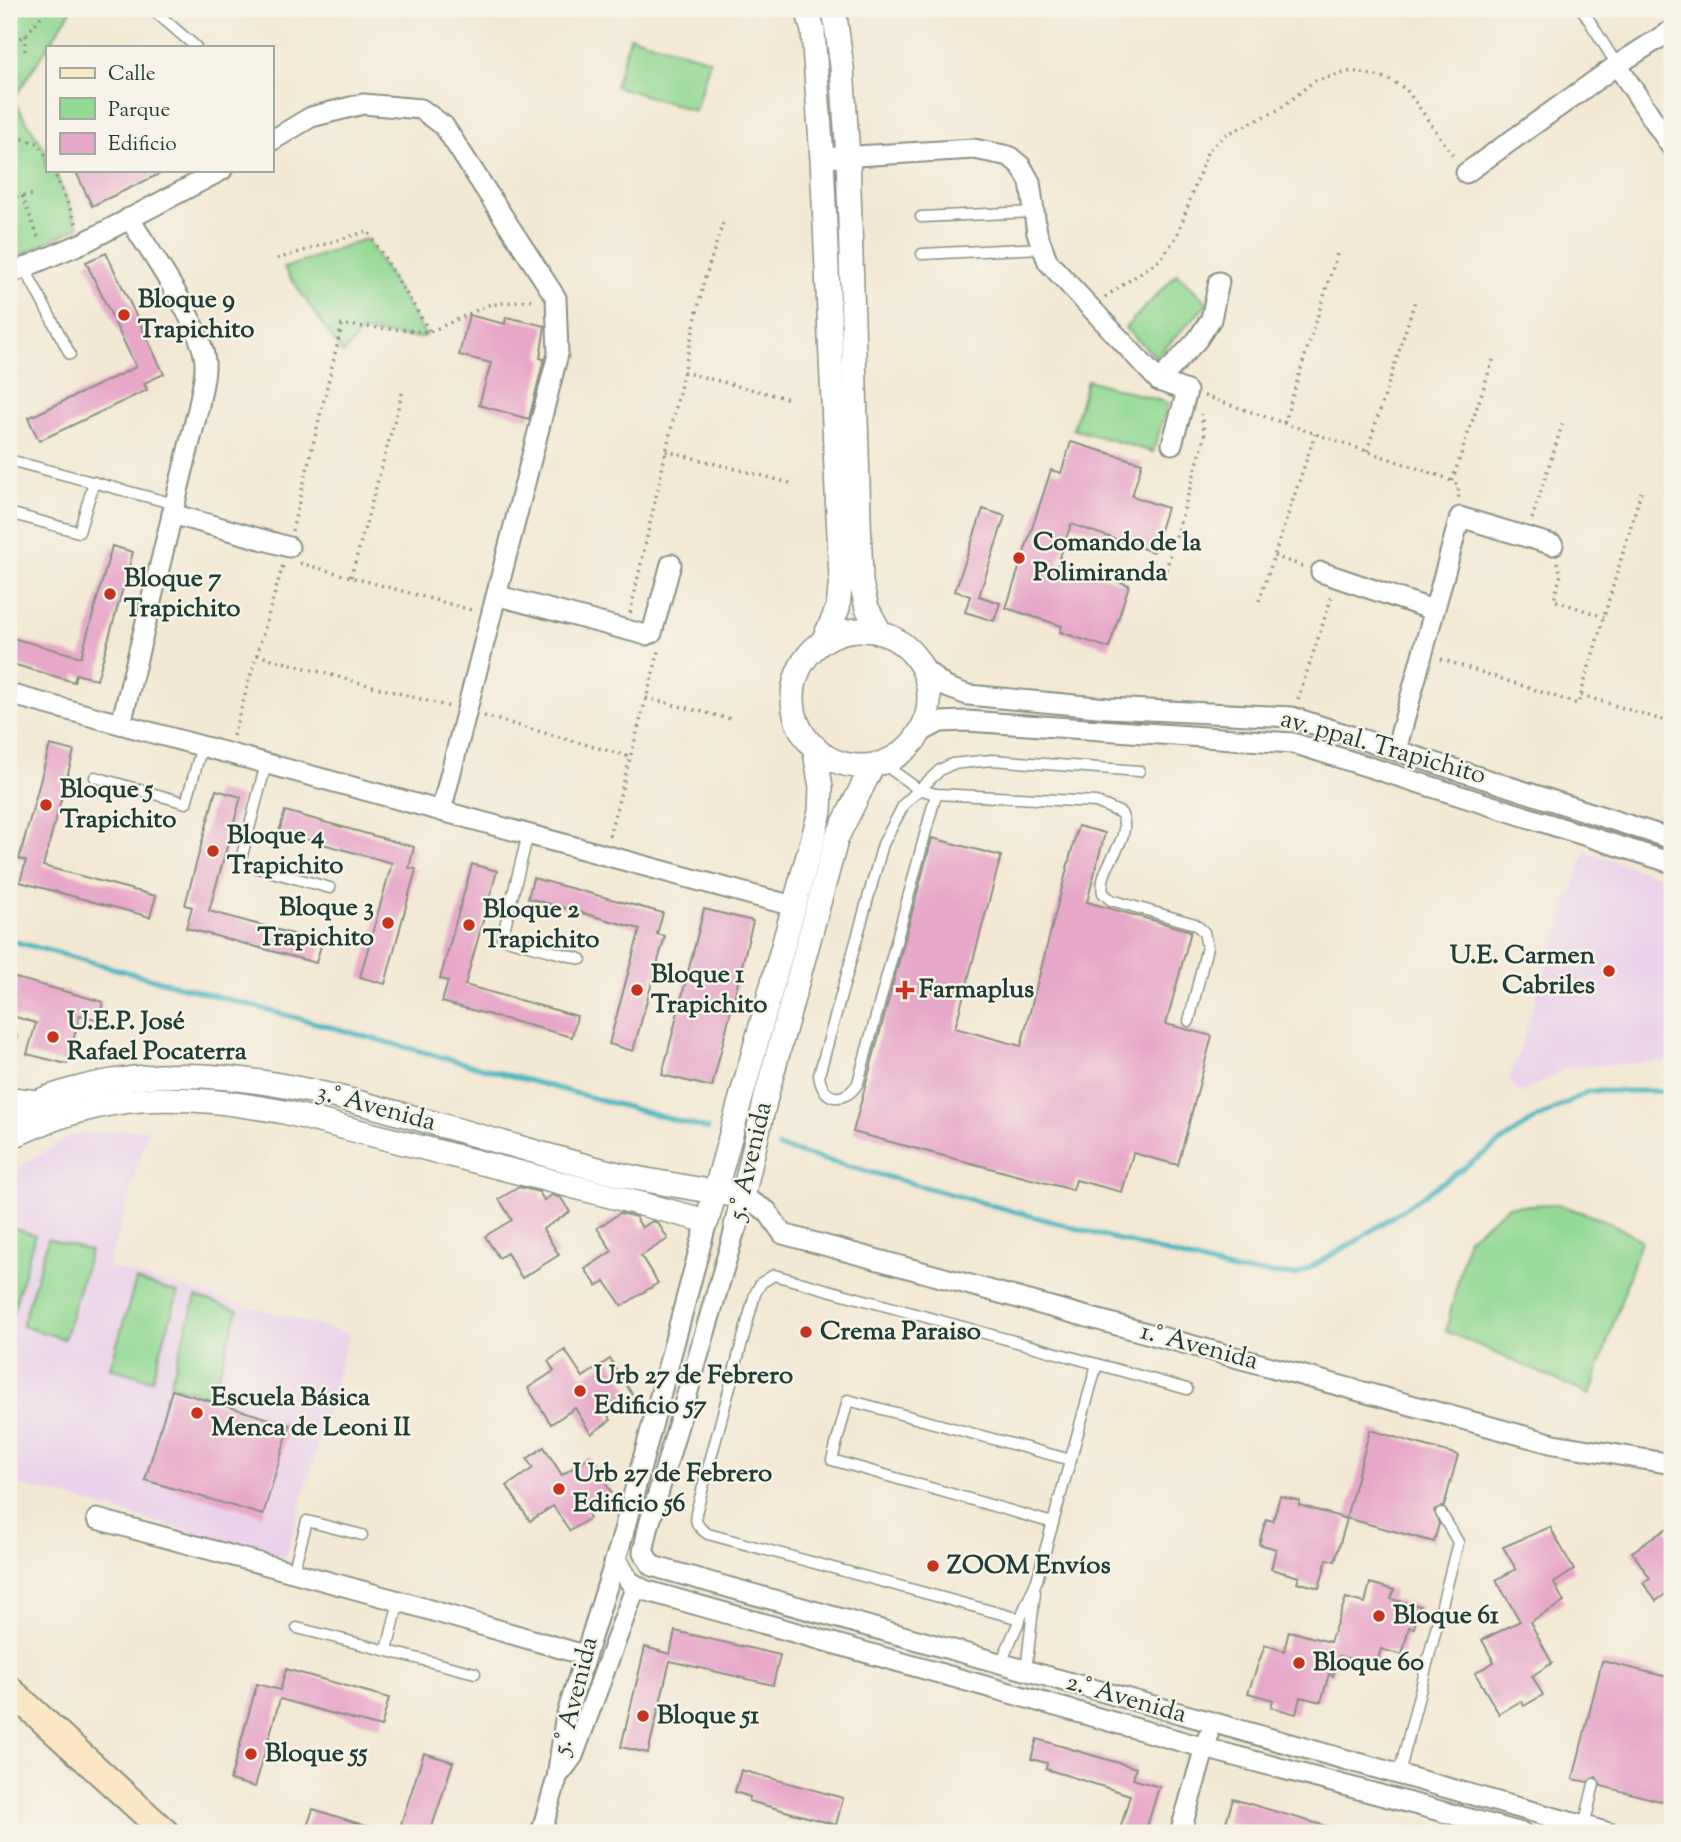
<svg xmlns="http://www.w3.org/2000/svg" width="1681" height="1842" font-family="'Sorts Mill Goudy',serif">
  <rect width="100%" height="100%" fill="#f7f3e8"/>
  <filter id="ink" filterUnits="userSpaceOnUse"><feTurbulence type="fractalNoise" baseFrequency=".0143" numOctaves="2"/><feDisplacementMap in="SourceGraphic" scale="14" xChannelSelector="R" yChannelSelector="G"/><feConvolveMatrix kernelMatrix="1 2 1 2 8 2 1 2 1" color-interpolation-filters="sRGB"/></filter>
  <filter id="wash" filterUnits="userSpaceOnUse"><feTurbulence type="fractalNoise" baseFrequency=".00686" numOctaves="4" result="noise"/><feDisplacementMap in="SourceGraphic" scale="28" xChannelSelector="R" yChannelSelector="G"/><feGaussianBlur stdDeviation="1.57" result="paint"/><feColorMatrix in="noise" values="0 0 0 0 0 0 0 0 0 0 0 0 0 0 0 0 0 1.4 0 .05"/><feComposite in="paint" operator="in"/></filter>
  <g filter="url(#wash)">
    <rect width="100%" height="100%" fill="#f3e8d3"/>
    <g fill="#ebd1eb">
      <path d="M1585 851 1672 880V1061L1569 1067 1521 1093 1509 1081Z"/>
      <path d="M149 1128 108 1267 349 1334 286 1558 45 1491 9 1484V1173L73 1135Z"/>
    </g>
    <g fill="#93d993" stroke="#598b64" stroke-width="2">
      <path d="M9 9H72L13 100 44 148 47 170H54L79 227 9 260Z"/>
      <path d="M630 36 710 60 695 111 615 86Z"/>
      <path d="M366 239 426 336 417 338 361 332 343 354 284 268Z"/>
      <path d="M1177 274 1208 303 1156 357 1125 328Z"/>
      <path d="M1087 380 1168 403 1153 452 1073 429Z"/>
      <path d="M1557 1204 1609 1222 1641 1240 1590 1395 1446 1331 1468 1238 1509 1206Z"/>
      <path d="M9 1227 35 1235 10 1322H9Z"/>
      <path d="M48 1239 90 1251 64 1339 22 1326Z"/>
      <path d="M136 1280 178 1293 152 1380 110 1368Z"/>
      <path d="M196 1297 238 1310 212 1397 170 1384Z"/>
    </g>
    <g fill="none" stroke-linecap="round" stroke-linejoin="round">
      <g stroke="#46b5be" stroke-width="5">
        <path d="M9 940 708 1129"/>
        <path d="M778 1147 1233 1271 1297 1275 1358 1240 1532 1121 1589 1091H1672"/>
      </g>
    </g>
    <g id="blocks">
      <g fill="#e7a7c9">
        <path d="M75 170H168L92 206Z"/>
        <path d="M106 253 164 374 144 383 147 390 39 441 28 418 136 367 86 262Z"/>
        <path d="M469 315 505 324 506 317 545 326 540 358 544 359 529 419 479 405 491 363 459 355Z"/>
        <path d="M1071 442 1142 463 1132 496 1167 508 1153 552 1071 524 1058 563 1129 585 1109 648 1060 632 1062 626 1006 608 1051 470 1061 473Z"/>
        <path d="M983 509 1005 516 979 596 1000 603 994 621 965 612 970 596 955 591Z"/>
        <path d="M112 546 133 552 97 680 76 674 74 682 9 663V637L81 657Z"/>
        <path d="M50 745 74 751 43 866 156 896 150 917 20 882 26 861 19 859Z"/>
        <path d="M216 790 241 797 209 911 322 942 316 963 186 928 192 907 185 905Z"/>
        <path d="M285 811 414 847 409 868 416 869 385 984 360 977 392 863 279 832Z"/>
        <path d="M1078 826 1105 833 1087 902 1191 931 1166 1024 1212 1036 1178 1165 1133 1153 1122 1192 1076 1180 1073 1190 853 1132 932 838 1001 856 955 1028 1021 1046Z"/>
        <path d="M472 864 497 871 465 985 577 1016 572 1037 442 1002 448 981 440 979Z"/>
        <path d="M533 878 663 913 657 934 665 936 633 1051 609 1044 640 929 528 898Z"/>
        <path d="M704 909 753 921 712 1087 662 1075Z"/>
        <path d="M9 976 103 1002 99 1020 80 1015 67 1064 27 1054 36 1023 9 1015Z"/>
        <path d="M519 1187 539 1192 544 1200 552 1195 561 1198 570 1212 543 1229 559 1255 522 1278 507 1253 499 1258 485 1236 512 1220 499 1199Z"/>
        <path d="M620 1213 636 1217 642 1228 652 1221 658 1223 668 1239 641 1256 658 1283 622 1306 605 1281 597 1286 585 1269 612 1251 597 1228Z"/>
        <path d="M565 1350 583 1377 610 1359 632 1394 606 1412 611 1420 591 1434 575 1408 551 1424 528 1388 554 1371 548 1361Z"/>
        <path d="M172 1390 290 1425 263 1515 145 1480Z"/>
        <path d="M1370 1430 1458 1455 1444 1506 1434 1510 1439 1524 1434 1542 1346 1518Z"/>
        <path d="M544 1447 562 1475 589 1457 611 1492 585 1509 590 1518 570 1531 553 1506 530 1521 507 1486 533 1468 527 1459Z"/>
        <path d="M1280 1496 1300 1501 1299 1505 1347 1519 1335 1561 1327 1559 1319 1588 1297 1582 1299 1577 1271 1569 1276 1549 1259 1544 1266 1519 1273 1521Z"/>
        <path d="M1550 1527 1574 1570 1554 1583 1564 1602 1530 1622 1552 1663 1532 1676 1543 1695 1524 1706 1521 1701 1499 1714 1475 1673 1494 1662 1482 1640 1520 1621 1496 1580 1516 1569 1503 1547Z"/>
        <path d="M1666 1529 1672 1538V1589L1656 1601 1643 1583 1650 1578 1632 1552Z"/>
        <path d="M1370 1583 1394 1590 1391 1599 1420 1606 1414 1628 1409 1627 1402 1655 1381 1649 1376 1667 1339 1656 1333 1676 1329 1674 1321 1702 1300 1697 1296 1714 1271 1707 1273 1700 1248 1693 1265 1645 1284 1651 1289 1631 1330 1642 1346 1598 1365 1603Z"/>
        <path d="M675 1631 780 1655 773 1685 670 1661 648 1753 621 1747 645 1647 670 1654Z"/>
        <path d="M1602 1661 1672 1678V1804L1601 1786 1596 1777 1587 1782 1573 1779Z"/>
        <path d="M286 1669 389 1698 381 1727 280 1699 255 1787 230 1780 257 1684 280 1690Z"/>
        <path d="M1037 1739 1136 1768 1133 1779 1159 1787 1145 1833H1119L1130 1795 1046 1769 1047 1763 1031 1759Z"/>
        <path d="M424 1753 453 1762 430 1833H398Z"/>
        <path d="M741 1770 843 1798 836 1825 749 1801 750 1797 735 1792Z"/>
        <path d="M1233 1799 1336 1829V1833H1267L1226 1822Z"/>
        <path d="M313 1809 379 1830 378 1833H317L306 1830Z"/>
      </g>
    </g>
  </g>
  <g filter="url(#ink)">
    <use href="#blocks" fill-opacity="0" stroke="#899284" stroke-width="2"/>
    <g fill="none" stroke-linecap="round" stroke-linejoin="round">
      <g stroke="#899284" stroke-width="13">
        <g id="service">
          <path d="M152 9 196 47"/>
          <path d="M1582 9 1617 65"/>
          <path d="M921 217 1034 212"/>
          <path d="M922 254 1041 248"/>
          <path d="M24 267 70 354"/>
          <path d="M9 460 175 504"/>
          <path d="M9 513 79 532 94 482"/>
          <path d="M882 763 918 789 936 794 1096 802 1121 813C1135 841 1097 865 1103 893L1111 900 1195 924 1204 932 1207 947 1189 1021"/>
          <path d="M266 764 240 863 330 888"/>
          <path d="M95 777 186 803 202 746"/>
          <path d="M936 794 858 1083C844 1105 822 1101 819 1075L883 844 904 804 940 770 952 764 992 760 1139 771"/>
          <path d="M528 834 502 938 581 959"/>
          <path d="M9 1038H12"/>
          <path d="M9 1092 41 1096"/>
          <path d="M1053 1523 832 1460 848 1400 1071 1460"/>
          <path d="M293 1572 307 1521 362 1535"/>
          <path d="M1020 1619 708 1534C699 1528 695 1524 696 1513L755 1294 761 1283 774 1275 1187 1389"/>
          <path d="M297 1628 475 1673"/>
          <path d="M387 1650 399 1601"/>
          <path d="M1000 1665 1037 1580 1097 1364"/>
          <path d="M1026 1671 1035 1592"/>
          <path d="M1399 1774 1458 1542 1441 1513"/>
          <path d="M1584 1826 1594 1784"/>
        </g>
      </g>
      <g stroke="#899284" stroke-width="23">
        <g id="minor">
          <path d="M1617 65 1672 148"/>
          <path d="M271 141 311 117 363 104 421 109 444 126 556 298 558 354 441 811"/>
          <path d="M822 158 974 149 1009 156 1021 166 1030 182 1037 233 1048 262 1159 381 1187 391 1172 444"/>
          <path d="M1466 173 1617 65 1672 30"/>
          <path d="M9 274 85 242 222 170"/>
          <path d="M1159 381 1197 340 1211 319 1219 282"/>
          <path d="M172 514 289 547"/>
          <path d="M1321 572 1433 610"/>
          <path d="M499 596 646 635 652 633 671 564"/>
          <path d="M924 669 946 687 968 695 1108 708 1292 717 1672 839"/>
          <path d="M9 694 793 906"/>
          <path d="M121 724 199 405C201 391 206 376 205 362 203 327 149 250 129 218"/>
          <path d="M921 732 940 722 967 721 1293 743 1672 863"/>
          <path d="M1396 750 1460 517 1553 545"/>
          <path d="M743 1197 767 1211 783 1234 1554 1444 1672 1464"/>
          <path d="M736 1226 649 1525 643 1552 652 1566 1609 1833"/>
          <path d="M97 1519 399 1601 584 1655"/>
          <path d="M616 1559 629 1581 644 1590 1205 1748 1522 1833"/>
          <path d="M562 1771 573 1756 636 1586"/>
          <path d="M541 1833 557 1778 565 1720 620 1545 707 1221"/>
          <path d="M1180 1833 1208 1737"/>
        </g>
      </g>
      <g stroke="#899284" stroke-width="26">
        <g id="tertiary">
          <path d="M807 9 813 31 822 158 841 579 838 608 823 641"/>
          <path d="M834 9 842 67 848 157 861 583 867 608 880 632"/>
          <circle cx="861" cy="698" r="68"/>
          <path d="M9 1114C174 1033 339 1098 504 1143 544 1154 583 1166 622 1175 662 1184 703 1189 743 1197"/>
          <path d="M9 1138C108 1090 178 1093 284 1112L707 1221 820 812 821 787 814 746"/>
          <path d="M736 1226 767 1093 837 837 873 765"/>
        </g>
      </g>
      <g stroke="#899284" stroke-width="30">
        <path id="secondary" d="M9 1689 166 1833"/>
      </g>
      <g stroke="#899284" stroke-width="3.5" stroke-dasharray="2 5" stroke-linecap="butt">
        <path d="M9 14 13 9"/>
        <path d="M9 46 26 35 47 9"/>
        <path d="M25 51 26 35"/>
        <path d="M9 116 21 115"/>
        <path d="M9 135 38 143 47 157"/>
        <path d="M53 170 77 225"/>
        <path d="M22 196 39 240"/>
        <path d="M9 198 32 195"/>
        <path d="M277 259 368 231 430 332"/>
        <path d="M1105 297 1161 259 1177 236 1208 150 1227 134 1280 109 1314 81 1352 71 1386 78 1406 89 1455 158"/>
        <path d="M683 372 790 399"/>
        <path d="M1204 396 1446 478 1458 485 1459 501"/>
        <path d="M1284 423 1338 251"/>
        <path d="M666 451 790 483"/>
        <path d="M1367 451 1415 301"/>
        <path d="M1452 481 1494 357"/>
        <path d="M1532 519 1563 422"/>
        <path d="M292 531 342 325 430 332 488 305 536 299"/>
        <path d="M1274 556 1305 567"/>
        <path d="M1557 562 1561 574 1554 600 1604 617"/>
        <path d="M300 563 475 611"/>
        <path d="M1166 570 1205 437 1201 414"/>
        <path d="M351 577 403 390"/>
        <path d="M1259 601 1315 434"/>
        <path d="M630 613 704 281 723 223"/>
        <path d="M257 655 450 707"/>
        <path d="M1441 659 1578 704 1641 492"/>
        <path d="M1581 695 1672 723"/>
        <path d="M646 698 731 719"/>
        <path d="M1298 699 1333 593"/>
        <path d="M484 716 631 757"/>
        <path d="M233 736 283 565"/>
        <path d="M609 836 659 651"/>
      </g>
      <use href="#service" stroke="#fff" stroke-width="10"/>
      <use href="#minor" stroke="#fff" stroke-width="19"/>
      <use href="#tertiary" stroke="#fff" stroke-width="23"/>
      <use href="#secondary" stroke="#fbe7c3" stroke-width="26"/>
    </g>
  </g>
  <g fill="#c8321e" stroke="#f7f3e8" stroke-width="2.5">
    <circle cx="124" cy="315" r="7"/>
    <circle cx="1019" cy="558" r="7"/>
    <circle cx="110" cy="594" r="7"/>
    <circle cx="46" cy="805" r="7"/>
    <circle cx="213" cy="851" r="7"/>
    <circle cx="388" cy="923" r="7"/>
    <circle cx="469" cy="925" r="7"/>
    <circle cx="1609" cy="971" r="7"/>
    <circle cx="637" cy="990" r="7"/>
    <path d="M901.5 979.5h7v7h7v7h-7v7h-7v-7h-7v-7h7z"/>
    <circle cx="53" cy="1037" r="7"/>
    <circle cx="806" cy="1332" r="7"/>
    <circle cx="580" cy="1391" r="7"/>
    <circle cx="197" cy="1413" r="7"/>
    <circle cx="559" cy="1489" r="7"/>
    <circle cx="933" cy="1566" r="7"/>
    <circle cx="1379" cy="1616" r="7"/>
    <circle cx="1299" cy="1663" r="7"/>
    <circle cx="643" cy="1716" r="7"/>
    <circle cx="251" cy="1754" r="7"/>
  </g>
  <g text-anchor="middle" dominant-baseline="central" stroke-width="5" stroke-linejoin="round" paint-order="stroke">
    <g font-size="26" font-weight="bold" fill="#1f3d34" stroke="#f7f3e8" text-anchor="start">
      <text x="138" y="300">Bloque 9<tspan x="138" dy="30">Trapichito</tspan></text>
      <text x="1033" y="543">Comando de la<tspan x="1033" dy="30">Polimiranda</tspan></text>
      <text x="124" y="579">Bloque 7<tspan x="124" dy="30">Trapichito</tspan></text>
      <text x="60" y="790">Bloque 5<tspan x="60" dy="30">Trapichito</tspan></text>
      <text x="227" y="836">Bloque 4<tspan x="227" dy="30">Trapichito</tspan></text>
      <text x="374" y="908" text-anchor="end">Bloque 3<tspan x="374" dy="30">Trapichito</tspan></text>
      <text x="483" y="910">Bloque 2<tspan x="483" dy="30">Trapichito</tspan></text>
      <text x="1595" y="956" text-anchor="end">U.E. Carmen<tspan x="1595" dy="30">Cabriles</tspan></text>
      <text x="651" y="975">Bloque 1<tspan x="651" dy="30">Trapichito</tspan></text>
      <text x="919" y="990">Farmaplus</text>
      <text x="67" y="1022">U.E.P. José<tspan x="67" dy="30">Rafael Pocaterra</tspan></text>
      <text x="820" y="1332">Crema Paraiso</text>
      <text x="594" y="1376">Urb 27 de Febrero<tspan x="594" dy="30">Edificio 57</tspan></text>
      <text x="211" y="1398">Escuela Básica<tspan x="211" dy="30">Menca de Leoni II</tspan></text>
      <text x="573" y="1474">Urb 27 de Febrero<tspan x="573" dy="30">Edificio 56</tspan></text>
      <text x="947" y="1566">ZOOM Envíos</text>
      <text x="1393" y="1616">Bloque 61</text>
      <text x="1313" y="1663">Bloque 60</text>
      <text x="657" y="1716">Bloque 51</text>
      <text x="265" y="1754">Bloque 55</text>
    </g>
    <g font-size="26" fill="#1f3d34" stroke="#f7f3e8">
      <text transform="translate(1383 748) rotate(16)">av. ppal. Trapichito</text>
      <text transform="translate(376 1108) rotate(15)">3.° Avenida</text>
      <text transform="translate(751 1161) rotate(-77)">5.° Avenida</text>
      <text transform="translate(1199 1347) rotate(15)">1.° Avenida</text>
      <text transform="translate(576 1696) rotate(-76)">5.° Avenida</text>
      <text transform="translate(1126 1699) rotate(16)">2.° Avenida</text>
    </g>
  </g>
  <rect width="1681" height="1842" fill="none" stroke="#f7f3e8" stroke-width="35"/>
  <rect x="46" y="46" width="228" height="126" fill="#f7f3e8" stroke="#a1aaa0" stroke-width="2"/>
  <rect x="60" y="68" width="35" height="10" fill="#fbe7c3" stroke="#a1aaa0" stroke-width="2"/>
  <text x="108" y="80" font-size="21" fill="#1f3d34">Calle</text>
  <rect x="60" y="98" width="35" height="21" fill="#93d993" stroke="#a1aaa0" stroke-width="2"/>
  <text x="108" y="116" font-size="21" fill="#1f3d34">Parque</text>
  <rect x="60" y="133" width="35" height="21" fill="#e7a7c9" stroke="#a1aaa0" stroke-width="2"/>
  <text x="108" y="150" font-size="21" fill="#1f3d34">Edificio</text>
</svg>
